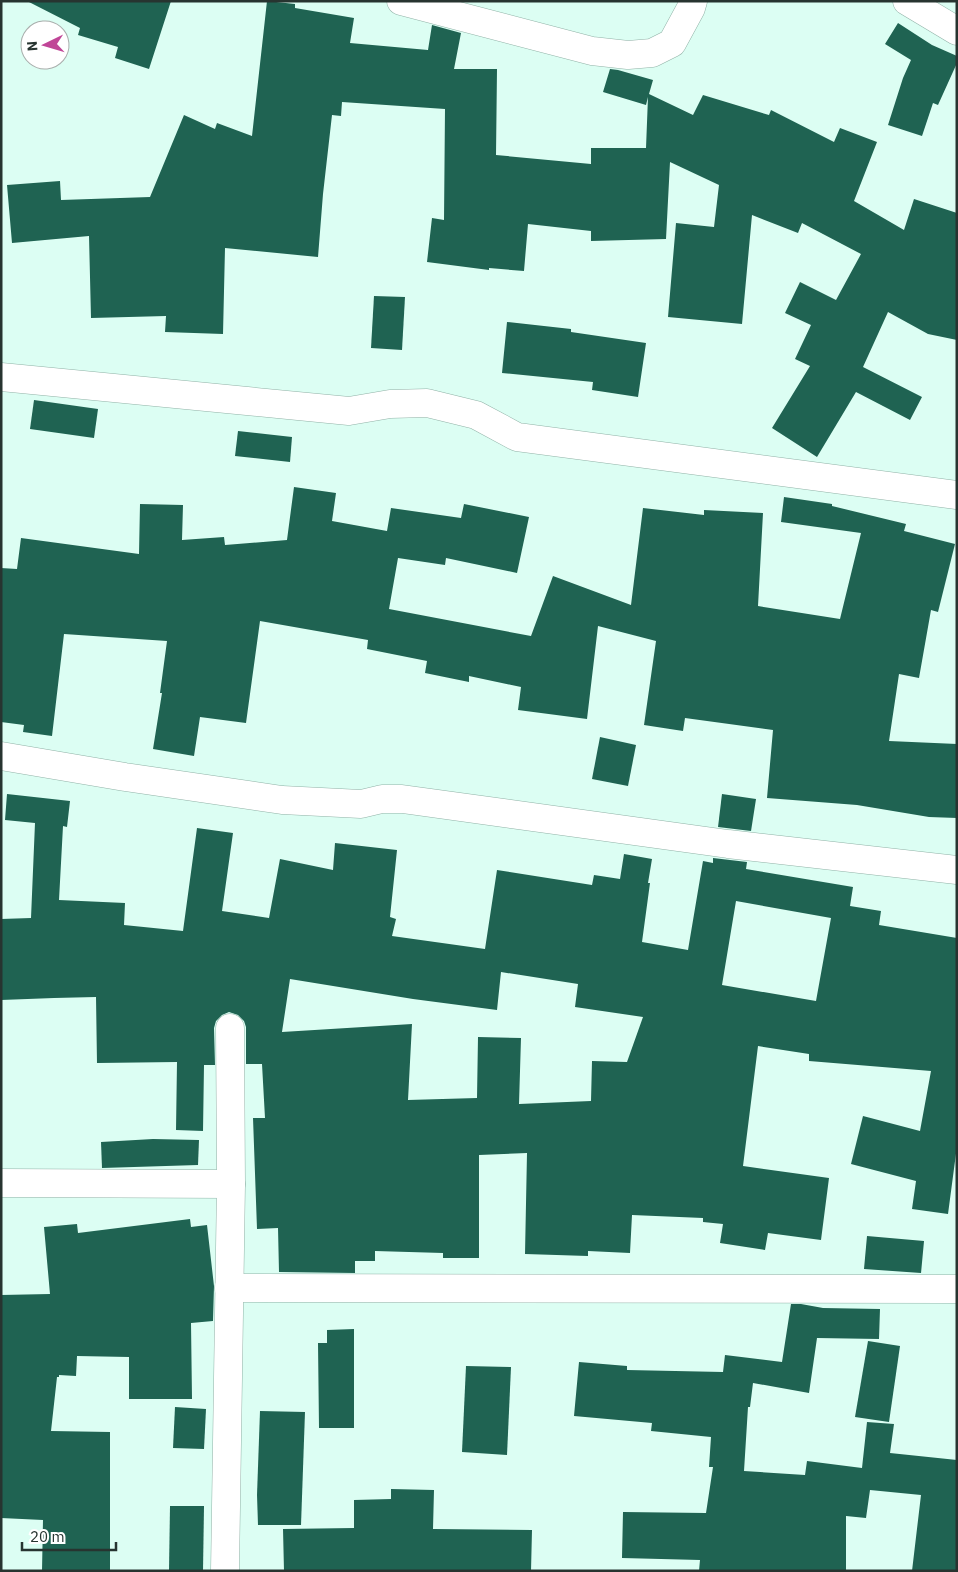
<svg xmlns="http://www.w3.org/2000/svg" width="958" height="1572" font-family="'IBM Plex Sans',sans-serif">
  <rect width="100%" height="100%" fill="#dcfef3"/>
  <g fill="#1f6352" fill-rule="evenodd">
    <path d="M27 1H171L149 69 115 58 118 47 78 35 80 28Z"/>
    <path d="M267 1 295 4V8L354 18 350 43 428 50 432 25 461 33 454 69H497L496 155 591 164V148H646L648 97 646 105 603 92 610 69 618 70 653 80 649 94 693 115 703 95 769 115 771 110 834 142 840 128 877 142 854 201 904 230 914 199 957 213V340L928 334 888 312 863 367 922 397 910 420 856 392 817 457 772 428 810 366 795 359 811 325 785 313 800 282 836 300 861 254 802 223 798 233 752 215 742 324 668 317 676 223 714 227 719 185 670 162 666 239 591 241V231L528 224 524 271 489 268V270L427 262 432 218 444 220 445 109 342 102 341 116 332 115 323 194 318 257 225 248 223 334 165 332 166 316 91 318 89 236 12 243 7 185 60 181 61 200 150 197 184 115 215 129 217 123 252 136Z"/>
    <path d="M898 23 932 45 957 56V63L938 105 933 103 922 136 888 125 903 78 911 60 885 44Z"/>
    <path d="M374 296 405 297 402 350 371 348Z"/>
    <path d="M507 322 571 329V332L646 343 638 397 592 390 593 382 502 373Z"/>
    <path d="M34 400 98 409 94 438 30 429Z"/>
    <path d="M238 431 292 437 290 462 235 456Z"/>
    <path d="M294 487 336 493 332 521 387 531 391 508 461 518 464 504 529 517 517 573 446 558 445 565 398 558 389 609 531 636 553 576 631 605 643 508 704 515V510L763 513 758 606 840 619 861 533 781 522 784 497 832 504V506L906 524 904 531 955 544 938 612 931 610 919 678 899 674 889 741 957 744V818L929 817 857 805 767 798 773 730 685 718 683 731 644 725 656 641 598 626 587 719 518 710 521 687 469 676V682L425 673 427 661 367 649 368 640 260 621 246 723 200 717 194 756 153 749 162 693H160L167 641 64 634 52 736 23 732 24 725 1 722V568L17 569 21 538 139 554 140 504 183 505 182 540 224 537 225 545 287 540Z"/>
    <path d="M600 737 636 745 628 786 592 779Z"/>
    <path d="M7 794 70 801 67 827 63 826 59 900 125 903 124 925 183 931 197 828 233 833 222 911 269 918 280 859 333 870 335 843 397 850 390 917 396 919 392 936 485 949 497 870 592 885 594 875 620 879 624 854 652 859 648 883H650L642 942 688 950 703 861 713 863V858L747 862 746 869 853 887 850 906 881 911 879 925 957 938V1146L948 1214 912 1209 916 1181 851 1164 863 1116 920 1131 931 1071 809 1061V1054L758 1046 743 1166 829 1178 821 1240 768 1233 765 1250 720 1243 723 1224 703 1222V1218L632 1215 630 1253 588 1251V1256L525 1254 527 1153 479 1155V1258H443V1253L375 1251V1261H355V1273L279 1272 278 1228 257 1229 253 1118H265L262 1064H246V1027L244 1021 238 1015 229 1012 222 1015 216 1021 214 1028 215 1065H204L203 1131 176 1130 177 1062 97 1063 96 997 54 998 1 1000V919L31 918 35 823 5 820ZM736 901 831 918 816 1001 722 985ZM501 972 578 984 575 1007 643 1017 627 1062 592 1061 591 1101 519 1104 521 1038 478 1037 477 1098 408 1100 412 1024 282 1032 290 979 413 999 497 1010Z"/>
    <path d="M722 794 756 799 751 831 718 827Z"/>
    <path d="M153 1139 199 1140 198 1165 102 1168 101 1142Z"/>
    <path d="M190 1219 191 1227 207 1225 214 1286 213 1321 191 1323 192 1399H129V1357L77 1356 76 1376 59 1375V1377H57L51 1431 110 1432V1571H42L43 1520 1 1518V1295L50 1294 44 1227 77 1224 78 1233Z"/>
    <path d="M867 1236 924 1241 921 1273 864 1269Z"/>
    <path d="M791 1304H801L823 1308 880 1309 879 1339 817 1338 809 1393 753 1383 750 1407H748L744 1471 805 1475 807 1461 862 1468 867 1422 894 1424 890 1453 957 1460V1571H912L921 1495 870 1490 866 1518 846 1516V1571H699L700 1560 622 1558 623 1512 706 1513 713 1467H709L711 1437 651 1431 652 1423 574 1416 579 1362 627 1366V1370L723 1372 725 1355 782 1362Z"/>
    <path d="M354 1329V1428H319L318 1343H327V1330Z"/>
    <path d="M868 1341 900 1346 889 1422 855 1417Z"/>
    <path d="M466 1366 511 1367 507 1455 462 1452Z"/>
    <path d="M175 1407 206 1409 204 1449 173 1448Z"/>
    <path d="M260 1411 305 1412 301 1525H258L257 1495Z"/>
    <path d="M391 1489 434 1490 433 1529 532 1530 531 1571H284L283 1529 354 1528V1500L391 1499Z"/>
    <path d="M170 1506H204L203 1571H169Z"/>
  </g>
  <g fill="none" stroke-linecap="round" stroke-linejoin="round">
    <g stroke="#91b2a7" stroke-width="29">
      <g id="street">
        <path d="M401 1 592 51 628 55 652 53 672 43 691 8 693 1"/>
        <path d="M907 1 957 31"/>
        <path d="M1 377 349 411 390 404 427 403 476 415 517 437 957 495"/>
        <path d="M1 756 125 777 282 800 361 804 382 799H402L728 844 957 870"/>
        <path d="M1 1183 231 1184"/>
        <path d="M229 1288 957 1289"/>
        <path d="M225 1571 231 1184 230 1028"/>
      </g>
    </g>
    <use href="#street" stroke="#fff" stroke-width="28"/>
  </g>
  <rect width="958" height="1572" fill="none" stroke="#273430" stroke-width="5"/>
  <g transform="translate(45 45) rotate(265)"><circle r="24" fill="#ffffff" stroke="#a9aeac"/>
  <path d="M0-4L9 19L0 12L-9 19Z" fill="#c04597"/>
  <text y="-8" font-size="14" font-weight="bold" text-anchor="middle" fill="#273430">N</text>
  </g>
  <path d="M22 1542v8h94v-8" fill="none" stroke="#273430" stroke-width="2.5"/>
  <text x="30" y="1542" font-size="15" fill="#273430" stroke="#ffffff" stroke-width="4" paint-order="stroke">20 m</text>
</svg>
